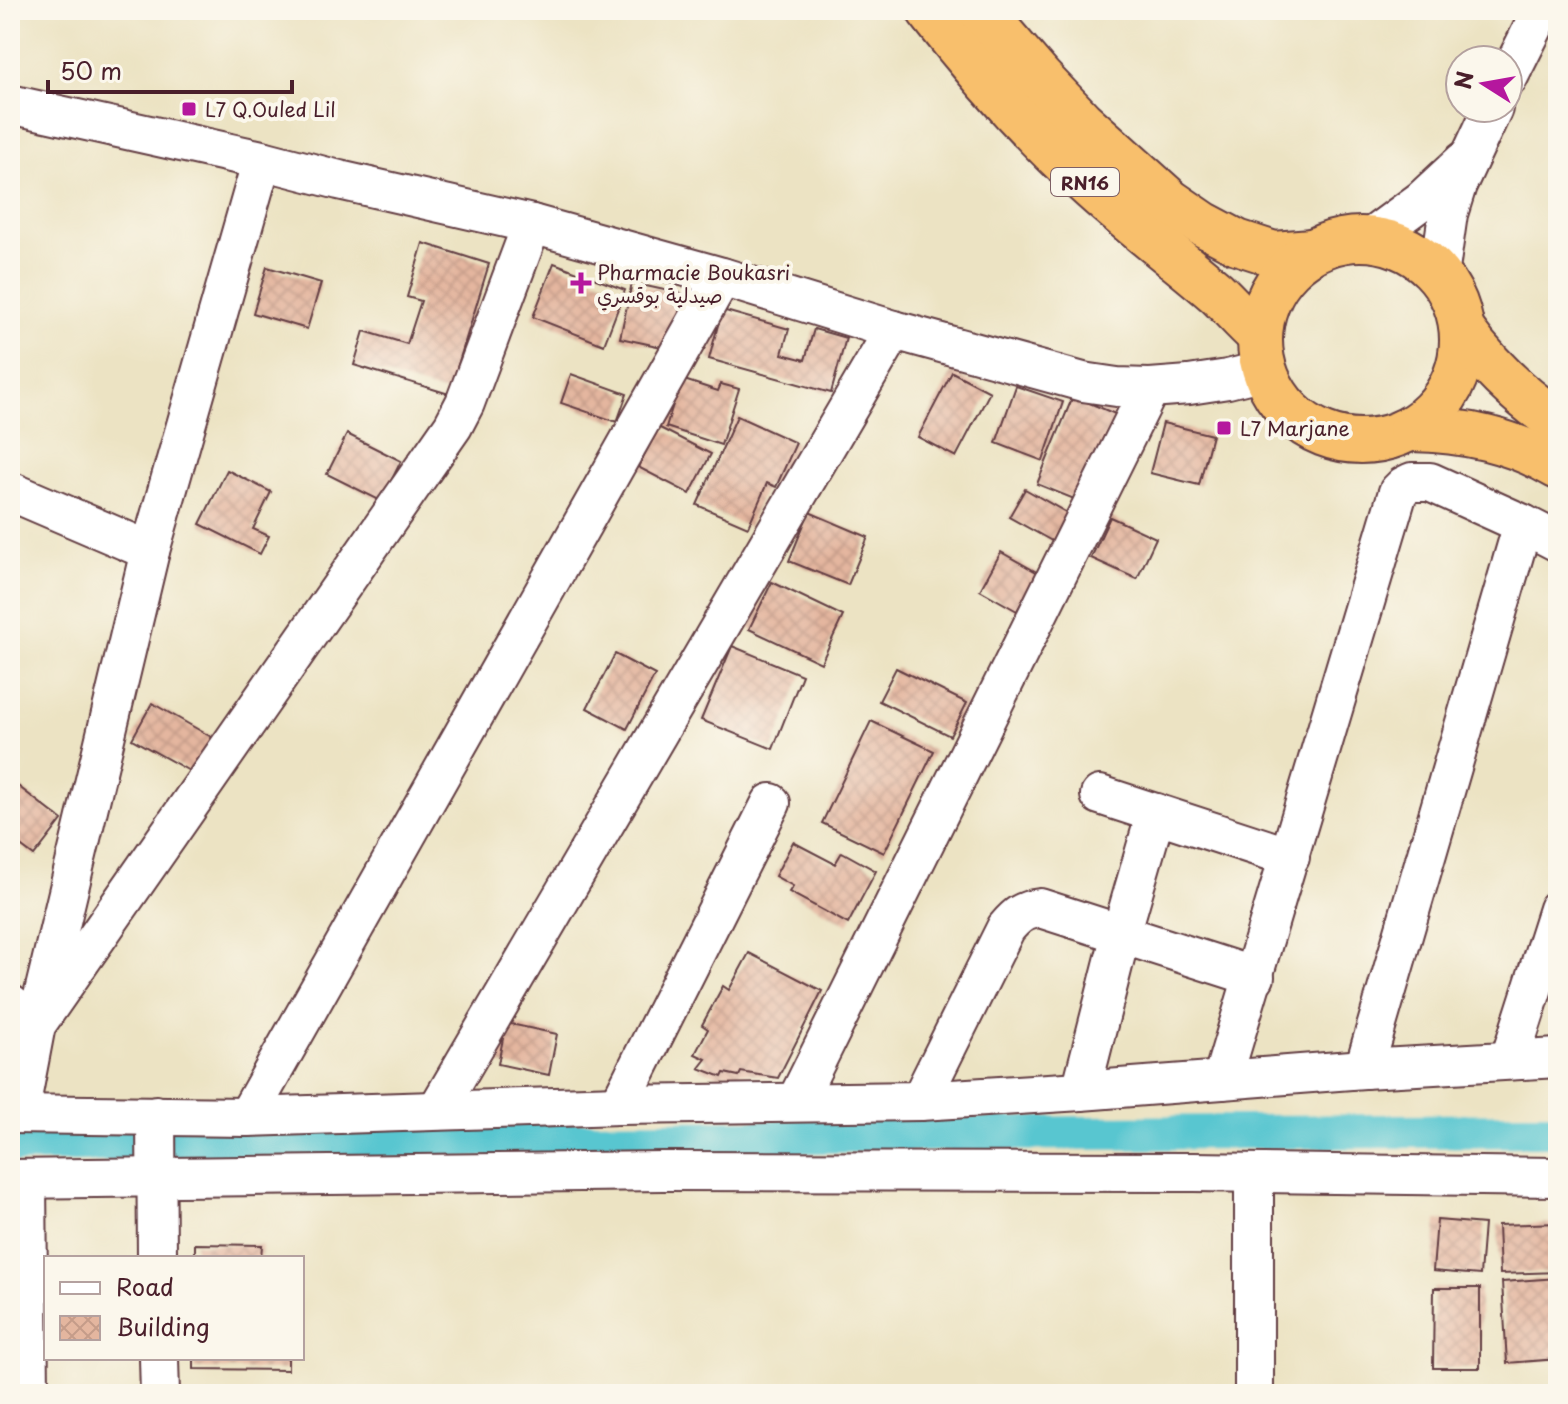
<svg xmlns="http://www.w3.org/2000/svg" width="1568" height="1404" font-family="'Playpen Sans','Playpen Sans Arabic',sans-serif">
  <defs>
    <pattern id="building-cross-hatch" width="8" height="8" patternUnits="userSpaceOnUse" patternTransform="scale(2)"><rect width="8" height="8" fill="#e4b69f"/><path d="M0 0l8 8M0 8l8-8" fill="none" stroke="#c59c89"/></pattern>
  </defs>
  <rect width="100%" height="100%" fill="#fbf7ec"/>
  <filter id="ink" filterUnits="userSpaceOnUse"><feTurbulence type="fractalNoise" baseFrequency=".0125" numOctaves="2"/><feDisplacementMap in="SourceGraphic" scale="16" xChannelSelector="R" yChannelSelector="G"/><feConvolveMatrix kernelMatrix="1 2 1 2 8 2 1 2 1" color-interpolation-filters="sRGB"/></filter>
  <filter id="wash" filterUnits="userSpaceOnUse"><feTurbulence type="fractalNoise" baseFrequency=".006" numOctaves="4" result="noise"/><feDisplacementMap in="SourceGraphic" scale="32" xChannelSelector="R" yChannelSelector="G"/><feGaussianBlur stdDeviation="1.8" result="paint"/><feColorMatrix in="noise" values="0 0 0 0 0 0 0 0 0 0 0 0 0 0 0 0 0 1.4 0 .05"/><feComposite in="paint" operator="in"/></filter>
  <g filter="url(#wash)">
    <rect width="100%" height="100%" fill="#ece3c3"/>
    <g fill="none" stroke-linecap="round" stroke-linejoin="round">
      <path stroke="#59c6d0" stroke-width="34" d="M10 1146 1079 1133 1558 1130"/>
    </g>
    <g id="blocks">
      <g fill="url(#building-cross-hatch)">
        <path d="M423 243 489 264 449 394 354 365 364 331 407 344 421 301 407 297Z"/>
        <path d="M554 263 625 290 604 345 533 317Z"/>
        <path d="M267 267 321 283 307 329 253 313Z"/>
        <path d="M632 283 683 294 671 349 620 338Z"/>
        <path d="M722 310 789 329 782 354 805 360 814 329 846 338 831 393 709 359Z"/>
        <path d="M952 372 990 392 956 457 918 437Z"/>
        <path d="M571 374 627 394 617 422 561 403Z"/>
        <path d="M681 379 718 391 721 384 739 389 721 445 666 427Z"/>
        <path d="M1016 386 1063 402 1043 461 996 443Z"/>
        <path d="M1073 396 1120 416 1084 503 1037 484Z"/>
        <path d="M737 416 796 443 776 487 767 483 748 527 697 505Z"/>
        <path d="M1163 423 1212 435 1199 485 1150 473Z"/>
        <path d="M658 427 711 454 690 494 638 467Z"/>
        <path d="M347 434 401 461 381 501 327 474Z"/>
        <path d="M227 470 271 492 253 529 269 536 260 554 200 524Z"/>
        <path d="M1025 489 1074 517 1059 545 1009 517Z"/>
        <path d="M809 512 868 537 848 585 789 561Z"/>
        <path d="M1110 517 1156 538 1137 579 1091 558Z"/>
        <path d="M1001 552 1038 573 1017 611 980 590Z"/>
        <path d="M772 582 843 616 821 663 749 629Z"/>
        <path d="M732 646 802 675 773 749 701 720Z"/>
        <path d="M615 654 655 675 627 729 587 708Z"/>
        <path d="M896 668 967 703 950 736 879 701Z"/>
        <path d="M152 703 213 738 193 773 132 739Z"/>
        <path d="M871 721 934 751 884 853 822 823Z"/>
        <path d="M14 783 62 820 34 856 10 838V788Z"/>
        <path d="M793 842 835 864 842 852 876 871 848 924 789 892 793 886 775 876Z"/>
        <path d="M749 953 822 991 778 1078 741 1072 739 1076 724 1073 722 1077 699 1068 706 1059 695 1054 708 1029 702 1025 723 986 729 990Z"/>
        <path d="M506 1023 557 1034 549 1075 498 1064Z"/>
        <path d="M1437 1220 1484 1224 1480 1275 1433 1271Z"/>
        <path d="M1558 1223V1272L1500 1274 1498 1225Z"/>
        <path d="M195 1244 262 1245 261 1258H195Z"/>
        <path d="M1558 1278V1359L1507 1363 1502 1282Z"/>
        <path d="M1434 1288H1480V1368H1433Z"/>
        <path d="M194 1358H288V1370L194 1369Z"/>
      </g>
    </g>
  </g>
  <g filter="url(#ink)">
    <use href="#blocks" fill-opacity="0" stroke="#623c42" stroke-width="2"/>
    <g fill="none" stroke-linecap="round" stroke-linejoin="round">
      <g stroke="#623c42" stroke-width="42">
        <g id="minor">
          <path d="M1508 78 1542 10"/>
          <path d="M10 104 262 160 339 180 532 224 722 277 894 330 1083 382 1117 387 1150 388 1189 385 1228 379 1264 370"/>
          <path d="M1369 239 1422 200 1464 161"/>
          <path d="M1439 276 1448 214 1457 185 1493 108"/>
          <path d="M10 491 150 551"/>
          <path d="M1100 795 1290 857"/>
          <path d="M10 1004 36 1025 19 1114"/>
          <path d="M41 1005 150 551 262 160"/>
          <path d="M36 1025 453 426 465 403 532 224"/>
          <path d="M1510 1059 1558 909"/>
          <path d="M1364 1069 1523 524"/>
          <path d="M1222 1080 1398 492 1404 486 1412 482H1430L1523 524 1558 542"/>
          <path d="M1081 1091 1121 934 1156 813"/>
          <path d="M920 1101 1006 928C1017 915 1023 910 1040 908L1255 977"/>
          <path d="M796 1102 1150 388"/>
          <path d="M619 1105 771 803"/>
          <path d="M437 1110 894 330"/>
          <path d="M10 1114 247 1117 619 1105 920 1101 1081 1091 1364 1069 1558 1058"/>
          <path d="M156 1115 157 1258"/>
          <path d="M247 1117 722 277"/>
          <path d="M1254 1173V1394"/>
          <path d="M10 1179 663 1171 1194 1172 1558 1177"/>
          <path d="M27 1179 29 1394"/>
          <path d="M159 1358 160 1394"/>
        </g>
      </g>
      <g stroke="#623c42" stroke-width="48">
        <g id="trunk">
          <path d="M929 10C976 71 1028 130 1085 182 1127 221 1173 255 1216 292 1231 306 1243 321 1259 335"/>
          <path d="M981 10 1040 78 1081 121 1171 202 1203 224 1237 242 1274 254 1312 251"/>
          <circle cx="1361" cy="340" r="101"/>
          <path d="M1462 330C1489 367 1519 396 1558 422"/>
          <path d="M1411 429C1464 430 1512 440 1558 467"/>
        </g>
      </g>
      <use href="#minor" stroke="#fff" stroke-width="38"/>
      <use href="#trunk" stroke="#f8bf6c" stroke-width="44"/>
    </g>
  </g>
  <g fill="#b5179e" stroke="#fbf7ec" stroke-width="3">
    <rect x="181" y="101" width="16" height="16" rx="4"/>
    <path d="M577 271h8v8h8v8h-8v8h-8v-8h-8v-8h8z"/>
    <rect x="1216" y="420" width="16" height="16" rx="4"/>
  </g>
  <g text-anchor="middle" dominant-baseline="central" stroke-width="8" stroke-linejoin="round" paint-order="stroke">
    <rect fill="#fbf7ec" stroke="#7f6065" stroke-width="2" x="1051" y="168" width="68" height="28" rx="6"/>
    <g font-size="18" font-weight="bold" fill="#4a1f2b">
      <text x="1085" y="182">RN16</text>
    </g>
    <g font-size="20" fill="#4a1f2b" stroke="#fbf7ec" text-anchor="start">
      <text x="205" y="109">L7 Q.Ouled Lil</text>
      <text x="597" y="272">Pharmacie Boukasri<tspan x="597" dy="23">صيدلية بوقسري</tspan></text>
      <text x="1240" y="428">L7 Marjane</text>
    </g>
  </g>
  <rect width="1568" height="1404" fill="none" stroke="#fbf7ec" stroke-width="40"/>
  <rect x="44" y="1256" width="260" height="104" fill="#fbf7ec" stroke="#b4a19f" stroke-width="2"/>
  <rect x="60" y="1282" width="40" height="12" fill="#ffffff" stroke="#b4a19f" stroke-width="2"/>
  <text x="116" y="1296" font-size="24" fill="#4a1f2b">Road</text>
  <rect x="60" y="1316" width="40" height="24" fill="url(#building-cross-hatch)" stroke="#b4a19f" stroke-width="2"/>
  <text x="116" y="1336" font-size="24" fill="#4a1f2b">Building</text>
  <g transform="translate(1484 84) rotate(281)"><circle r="38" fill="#fbf7ec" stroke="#b4a19f" stroke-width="2"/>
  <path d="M0-6L14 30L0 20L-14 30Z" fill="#b5179e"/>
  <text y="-12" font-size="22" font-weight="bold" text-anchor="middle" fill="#4a1f2b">N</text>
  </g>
  <path d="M48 80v12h244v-12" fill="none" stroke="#4a1f2b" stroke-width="4"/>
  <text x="60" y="80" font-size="24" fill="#4a1f2b" stroke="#fbf7ec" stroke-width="6" paint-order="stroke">50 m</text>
</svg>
